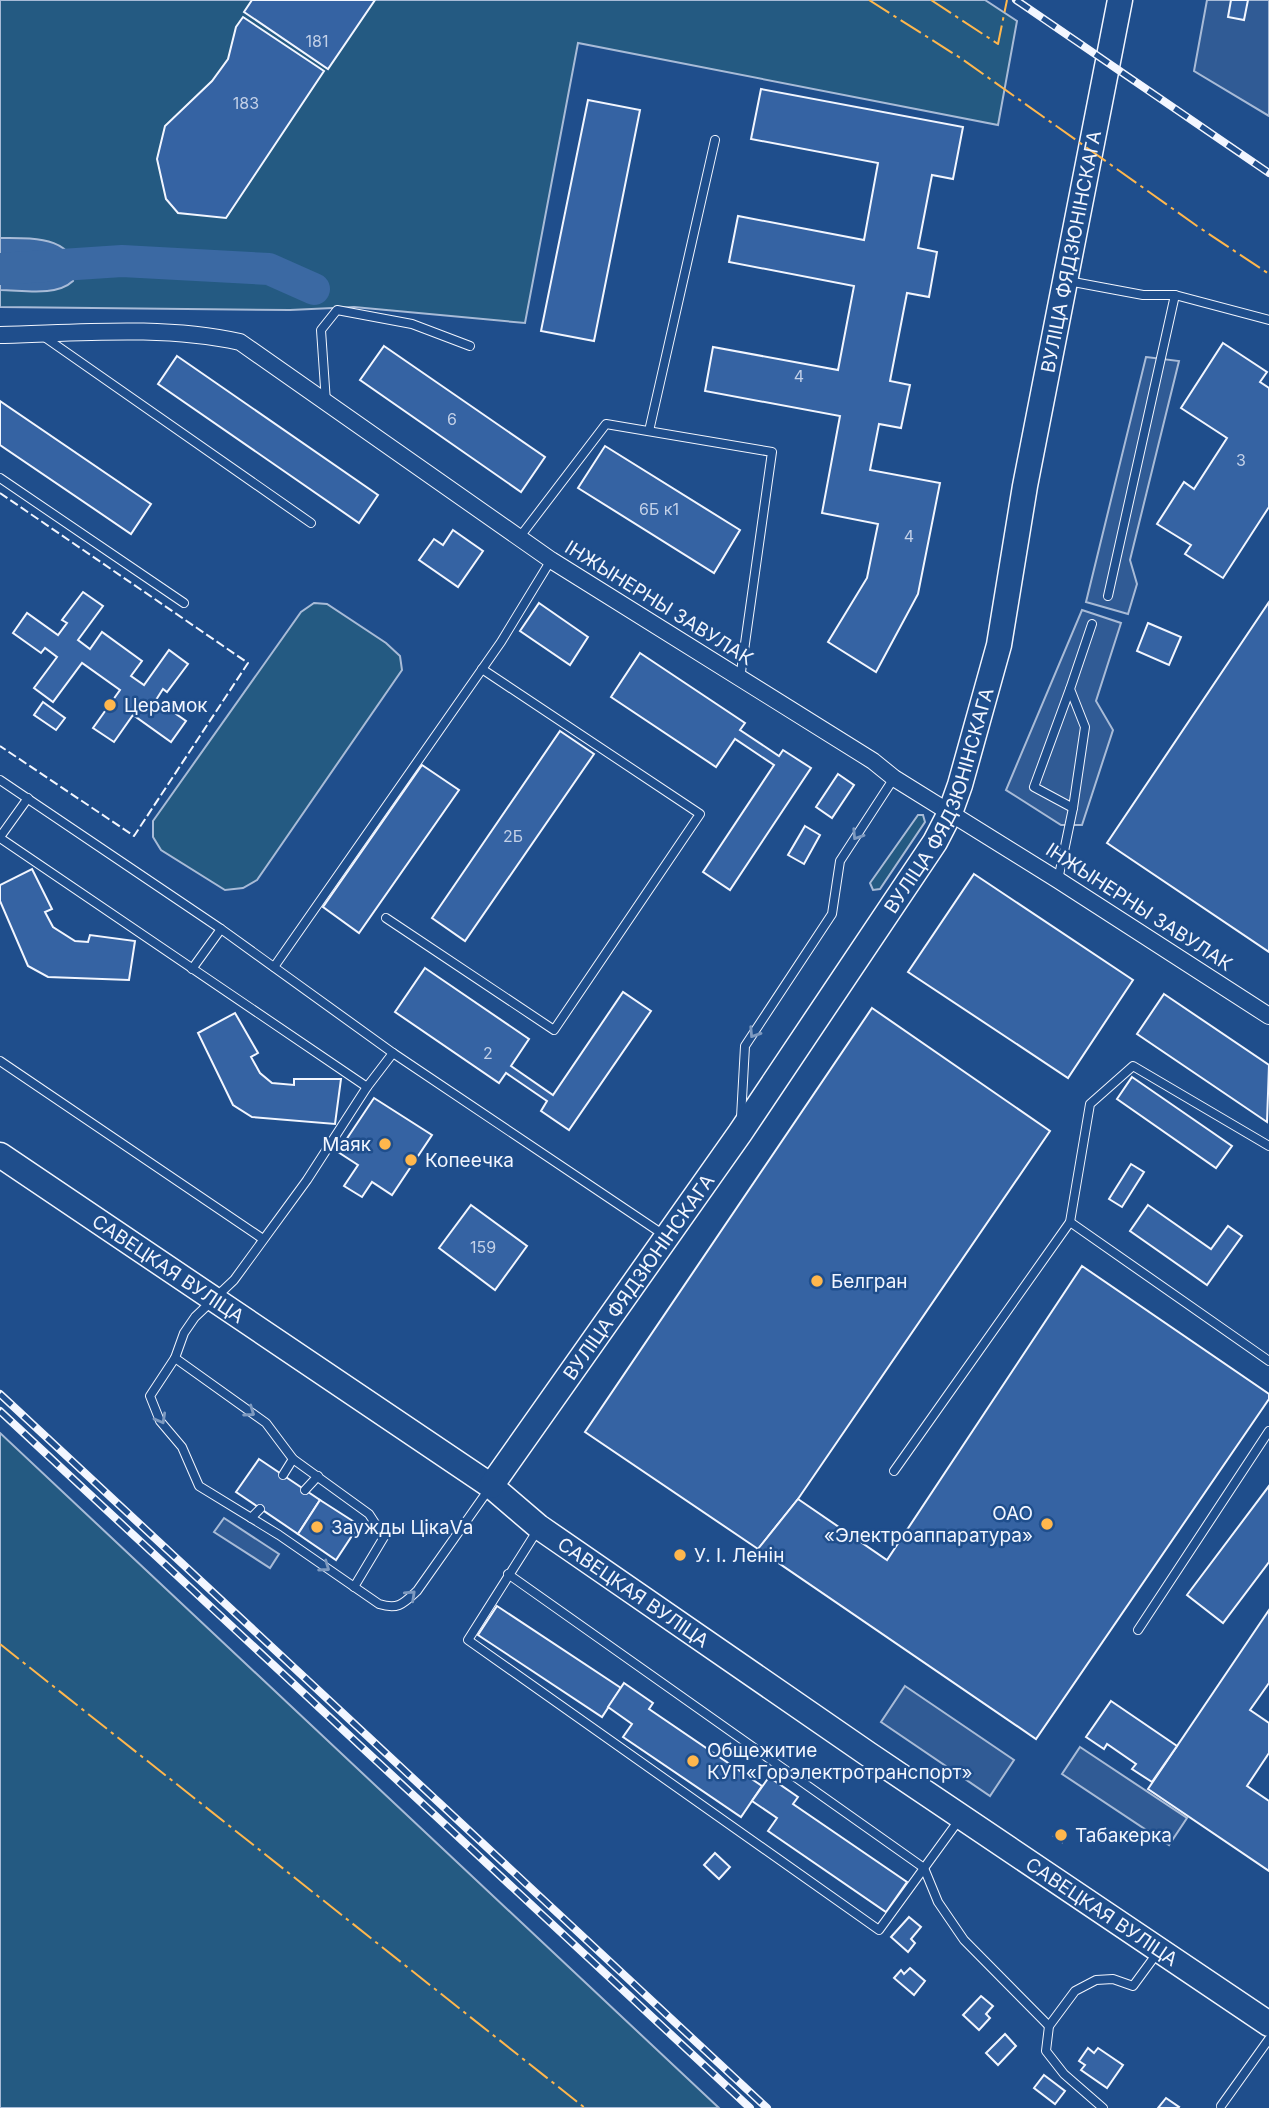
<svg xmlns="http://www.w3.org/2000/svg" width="1269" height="2108" font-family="Inter,sans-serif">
  <rect width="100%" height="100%" fill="#1f4e8c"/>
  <g fill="#245a82" stroke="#a8bbd7" stroke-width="2">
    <path d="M0 0H985L1017 21 998 125 578 43 525 323 354 307 290 310 0 307Z"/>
    <path d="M314 603 327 604 386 643 400 656 402 670 257 880 243 888 225 890 161 850 153 837V821L301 612Z"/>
    <path d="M918 815H923L925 822 880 889 873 890 870 883Z"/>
    <path d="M0 1433 719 2108H0Z"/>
  </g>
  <g fill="#305b95" stroke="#a8bbd7" stroke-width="2">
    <path d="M1207 0H1269V116L1194 71Z"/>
    <path d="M1146 357 1179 361 1130 560 1137 584 1128 614 1086 602Z"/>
    <path d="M1082 610 1121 623 1096 701 1113 730 1082 825H1061L1006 790Z"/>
    <path d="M224 1518 279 1554 270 1568 214 1532Z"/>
    <path d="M905 1686 1014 1760 990 1796 881 1722Z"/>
    <path d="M1080 1747 1187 1818 1169 1845 1062 1774Z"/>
  </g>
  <path fill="#3b69a3" stroke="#a8bbd7" stroke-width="2" d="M0 238C30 238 82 235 73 281 56 297 22 290 0 290Z"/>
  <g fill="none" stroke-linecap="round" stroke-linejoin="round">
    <path stroke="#3b69a3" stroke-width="32" d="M0 269 122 261 269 269 314 289"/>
  </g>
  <g fill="#3563a3" stroke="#f2f6ff" stroke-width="2">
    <path d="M252 0H375L328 69 244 12Z"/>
    <path d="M1231 0H1248L1244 20 1228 17Z"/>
    <path d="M243 17 324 71 226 218 178 213 166 199 157 159 165 126 212 81 228 59 236 27Z"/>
    <path d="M761 89 963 127 953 179 932 175 918 248 937 252 929 297 907 293 890 381 910 385 901 428 879 424 870 470 940 483 918 594 876 672 828 642 867 578 878 524 822 513 840 416 705 391 713 347 838 370 854 286 729 262 738 216 864 240 878 163 751 139Z"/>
    <path d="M588 100 640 110 594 341 541 331Z"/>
    <path d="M1223 343 1267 372 1260 382 1269 388V507L1223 578 1185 554 1191 545 1157 524 1184 482 1194 489 1227 438 1181 408Z"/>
    <path d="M384 346 545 457 521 492 360 380Z"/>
    <path d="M177 356 378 495 359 523 158 384Z"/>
    <path d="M0 401 151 504 131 534 0 445Z"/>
    <path d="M605 446 740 530 714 573 578 488Z"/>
    <path d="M453 530 483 551 458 587 419 560 434 539 443 545Z"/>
    <path d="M83 592 103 606 78 640 90 649 102 632 142 661 131 676 144 685 169 650 188 664 167 692 163 689 156 700 186 721 171 742 133 715 114 742 93 728 120 690 82 663 53 702 34 688 57 657 45 648 41 653 13 633 27 613 58 635 67 623 62 620Z"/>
    <path d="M1269 602V952L1107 843Z"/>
    <path d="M539 603 588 637 570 665 520 631Z"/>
    <path d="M1148 623 1181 637 1169 665 1137 651Z"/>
    <path d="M640 653 745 723 740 730 779 756 783 750 811 768 730 890 703 872 774 765 735 739 716 767 611 697Z"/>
    <path d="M43 702 65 718 56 730 34 715Z"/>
    <path d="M560 731 594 754 465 941 432 918Z"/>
    <path d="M422 765 459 790 359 933 323 907Z"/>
    <path d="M838 774 854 785 832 818 816 807Z"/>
    <path d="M805 826 820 835 804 864 788 855Z"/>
    <path d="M32 869 52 909 45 912 53 927 75 941 88 942 90 935 135 941 129 980 48 977 28 966 0 901V885Z"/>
    <path d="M974 874 1133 980 1068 1078 908 972Z"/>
    <path d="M425 968 529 1039 511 1066 553 1095 623 992 651 1011 569 1130 541 1111 547 1101 506 1073 499 1083 395 1012Z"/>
    <path d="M1164 994 1269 1065 1267 1122 1137 1034Z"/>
    <path d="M872 1008 1050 1131 798 1499 758 1549 585 1432Z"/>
    <path d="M235 1013 258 1053 251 1057 260 1073 272 1083 294 1085V1079H341L335 1124 252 1117 233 1105 198 1033Z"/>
    <path d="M1132 1077 1232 1146 1216 1168 1117 1099Z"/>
    <path d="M374 1098 432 1135 392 1195 372 1182 362 1197 344 1186 358 1165 338 1152Z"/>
    <path d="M1131 1164 1144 1172 1122 1207 1109 1199Z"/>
    <path d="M471 1205 527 1246 495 1290 439 1248Z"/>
    <path d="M1148 1205 1211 1249 1228 1226 1242 1236 1207 1285 1130 1231Z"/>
    <path d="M1082 1266 1269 1394V1399L1036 1739 758 1549 798 1499 887 1560Z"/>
    <path d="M259 1459 320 1500 298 1534 236 1492Z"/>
    <path d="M1269 1486V1562L1223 1623 1187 1595Z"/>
    <path d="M320 1500 359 1525 336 1560 298 1534Z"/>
    <path d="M497 1606 621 1688 602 1717 478 1635Z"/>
    <path d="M1269 1610V1683L1250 1710 1269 1723V1753L1247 1786 1269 1801V1871L1148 1789Z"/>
    <path d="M624 1683 653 1703 649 1709 762 1786 741 1817 623 1737 632 1724 608 1707Z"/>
    <path d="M1111 1701 1177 1746 1152 1782 1132 1769 1136 1764 1107 1744 1104 1749 1086 1737Z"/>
    <path d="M769 1777 798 1797 793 1804 907 1882 886 1912 768 1831 777 1818 752 1801Z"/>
    <path d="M1060 1829 1067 1834 1062 1842 1054 1836Z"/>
    <path d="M715 1853 730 1867 719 1879 704 1865Z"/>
    <path d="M909 1917 921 1927 911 1939 915 1943 908 1952 891 1937Z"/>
    <path d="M910 1968 925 1981 914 1995 894 1978 901 1970 904 1974Z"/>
    <path d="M981 1996 993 2006 986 2014 990 2018 979 2030 963 2015Z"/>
    <path d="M1005 2034 1016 2046 998 2065 986 2053Z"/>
    <path d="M1088 2048 1094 2053 1098 2048 1123 2065 1107 2088 1081 2070 1085 2065 1079 2061Z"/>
    <path d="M1044 2075 1065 2091 1055 2104 1034 2088Z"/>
    <path d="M1166 2098 1179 2107 1178 2108H1158Z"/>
  </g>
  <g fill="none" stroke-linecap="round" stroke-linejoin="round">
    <g stroke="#f2f6ff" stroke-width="10">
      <g id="lane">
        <path d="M1068 281 1143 295H1175L1108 596"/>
        <path d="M1175 295 1269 320"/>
        <path d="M43 336 311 523"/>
        <path d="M326 402 321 330 337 310 412 324 470 346"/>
        <path d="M649 431 715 140"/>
        <path d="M0 478 184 603"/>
        <path d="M519 538 606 424 772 452 740 679"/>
        <path d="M1070 689 1034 787 1073 808"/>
        <path d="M0 780 221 929 393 1053 664 1235"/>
        <path d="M0 837 28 798"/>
        <path d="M0 838 367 1087"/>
        <path d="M1058 880 1073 808 1085 727 1070 689 1092 624"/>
        <path d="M386 918 554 1030 700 814 482 669"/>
        <path d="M274 967 501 642 551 560"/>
        <path d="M192 969 221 929"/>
        <path d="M393 1053 367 1087 307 1180 234 1280 195 1317 184 1333 175 1358 150 1396 160 1421 182 1447 199 1486 279 1535 379 1604C398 1610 403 1604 417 1591L489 1489"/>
        <path d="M0 1061 263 1239"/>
        <path d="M741 1117 745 1046 832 914 840 861 894 778"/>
        <path d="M1070 1222 1269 1361"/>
        <path d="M175 1358 266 1423 293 1459 369 1514 384 1537 354 1587"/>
        <path d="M894 1471 1070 1222 1090 1104 1133 1066 1269 1146"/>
        <path d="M283 1475 293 1459"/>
        <path d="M305 1490 318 1476"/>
        <path d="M251 1518 260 1509"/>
        <path d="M537 1531 468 1640 879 1930 959 1820"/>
        <path d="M508 1574 924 1868 938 1902 964 1940 1049 2026"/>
        <path d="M1138 1630 1269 1431"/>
        <path d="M1221 2106 1269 2039"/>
        <path d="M1103 2108 1064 2074 1046 2051 1049 2026 1075 1991 1096 1980 1113 1979 1133 1986 1158 1952"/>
      </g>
    </g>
    <g stroke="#f2f6ff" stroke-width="18">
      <path id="street" d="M0 335C79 333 162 325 240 342L551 560 873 761 894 778 1058 880 1269 1016"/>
    </g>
    <g stroke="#f2f6ff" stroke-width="27">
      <g id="primary">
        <path id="s1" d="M0 1155 491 1486 539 1527 868 1754 1269 2024"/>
        <path id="s2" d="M491 1486 740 1133 935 842 950 813 960 785 999 645 1025 486 1120 0"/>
      </g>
    </g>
    <use href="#lane" stroke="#1f4e8c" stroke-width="8"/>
    <use href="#street" stroke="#1f4e8c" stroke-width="16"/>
    <use href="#primary" stroke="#1f4e8c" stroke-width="24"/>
    <g stroke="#f2f6ff" stroke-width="8">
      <g id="rail">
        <path d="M1016 0 1269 173"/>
        <path d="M0 1394 767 2108"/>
        <path d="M0 1411 750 2108"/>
      </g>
    </g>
    <use href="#rail" stroke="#1f4e8c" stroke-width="5" stroke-dasharray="16" stroke-linecap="butt"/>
    <path stroke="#f2f6ff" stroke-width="2" stroke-dasharray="9 3.5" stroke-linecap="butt" d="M0 493 248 663 134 836 0 746"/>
    <g stroke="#ffb74d" stroke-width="2" stroke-dasharray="24 5 3.5 5" stroke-linecap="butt">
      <path d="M869 0 962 59 1197 226 1269 274"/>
      <path d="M931 0 998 44 1007 0"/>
      <path d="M0 1644 585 2108"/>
    </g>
  </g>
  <defs><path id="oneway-chevron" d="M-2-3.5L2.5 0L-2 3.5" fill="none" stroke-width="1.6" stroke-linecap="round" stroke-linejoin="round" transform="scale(1.75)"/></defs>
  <g stroke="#7e9ac0">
    <use href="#oneway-chevron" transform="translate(857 835) rotate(123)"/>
    <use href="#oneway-chevron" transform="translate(754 1033) rotate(123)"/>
    <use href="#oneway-chevron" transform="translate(250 1412) rotate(35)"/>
    <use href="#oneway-chevron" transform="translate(161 1419) rotate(61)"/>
    <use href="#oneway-chevron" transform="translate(325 1567) rotate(35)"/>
    <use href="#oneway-chevron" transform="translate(411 1595) rotate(-43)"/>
  </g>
  <g fill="#ffb74d" stroke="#1f4e8c" stroke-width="2.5">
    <circle cx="110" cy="705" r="7"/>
    <circle cx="385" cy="1144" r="7"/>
    <circle cx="411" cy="1160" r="7"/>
    <circle cx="817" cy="1281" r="7"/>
    <circle cx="1047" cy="1524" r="7"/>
    <circle cx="317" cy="1527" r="7"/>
    <circle cx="680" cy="1555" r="7"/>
    <circle cx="693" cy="1761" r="7"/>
    <circle cx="1061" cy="1835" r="7"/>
  </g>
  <g text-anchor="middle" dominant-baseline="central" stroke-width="5" stroke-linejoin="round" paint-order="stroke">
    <g font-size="16" fill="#c3d1e8">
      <text x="317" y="41">181</text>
      <text x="246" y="103">183</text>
      <text x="799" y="376">4</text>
      <text x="452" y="419">6</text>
      <text x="1241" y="460">3</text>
      <text x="659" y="509">6Б к1</text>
      <text x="909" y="536">4</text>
      <text x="513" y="836">2Б</text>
      <text x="488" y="1053">2</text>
      <text x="483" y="1247">159</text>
    </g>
    <g font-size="19" fill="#f2f6ff" stroke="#1f4e8c">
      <text stroke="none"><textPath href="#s2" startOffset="1390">ВУЛІЦА ФЯДЗЮНІНСКАГА</textPath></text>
      <text transform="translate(659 603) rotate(32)">ІНЖЫНЕРНЫ ЗАВУЛАК</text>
      <text stroke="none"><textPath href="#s2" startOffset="822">ВУЛІЦА ФЯДЗЮНІНСКАГА</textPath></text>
      <text transform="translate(1139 907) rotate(33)">ІНЖЫНЕРНЫ ЗАВУЛАК</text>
      <text stroke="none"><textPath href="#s1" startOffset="203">САВЕЦКАЯ ВУЛІЦА</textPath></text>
      <text stroke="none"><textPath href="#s2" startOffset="256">ВУЛІЦА ФЯДЗЮНІНСКАГА</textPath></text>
      <text stroke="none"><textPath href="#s1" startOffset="770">САВЕЦКАЯ ВУЛІЦА</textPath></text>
      <text stroke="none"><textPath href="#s1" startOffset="1337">САВЕЦКАЯ ВУЛІЦА</textPath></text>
    </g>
    <g font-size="19" fill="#f2f6ff" stroke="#1f4e8c" text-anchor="start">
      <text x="124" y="705">Церамок</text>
      <text x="371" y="1144" text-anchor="end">Маяк</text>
      <text x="425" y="1160">Копеечка</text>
      <text x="831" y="1281">Белгран</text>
      <text x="1033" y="1513" text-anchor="end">ОАО<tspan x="1033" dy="22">«Электроаппаратура»</tspan></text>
      <text x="331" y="1527">Заужды ЦікаVа</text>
      <text x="694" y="1555">У. І. Ленін</text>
      <text x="707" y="1750">Общежитие<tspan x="707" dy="22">КУП«Горэлектротранспорт»</tspan></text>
      <text x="1075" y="1835">Табакерка</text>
    </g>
  </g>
</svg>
